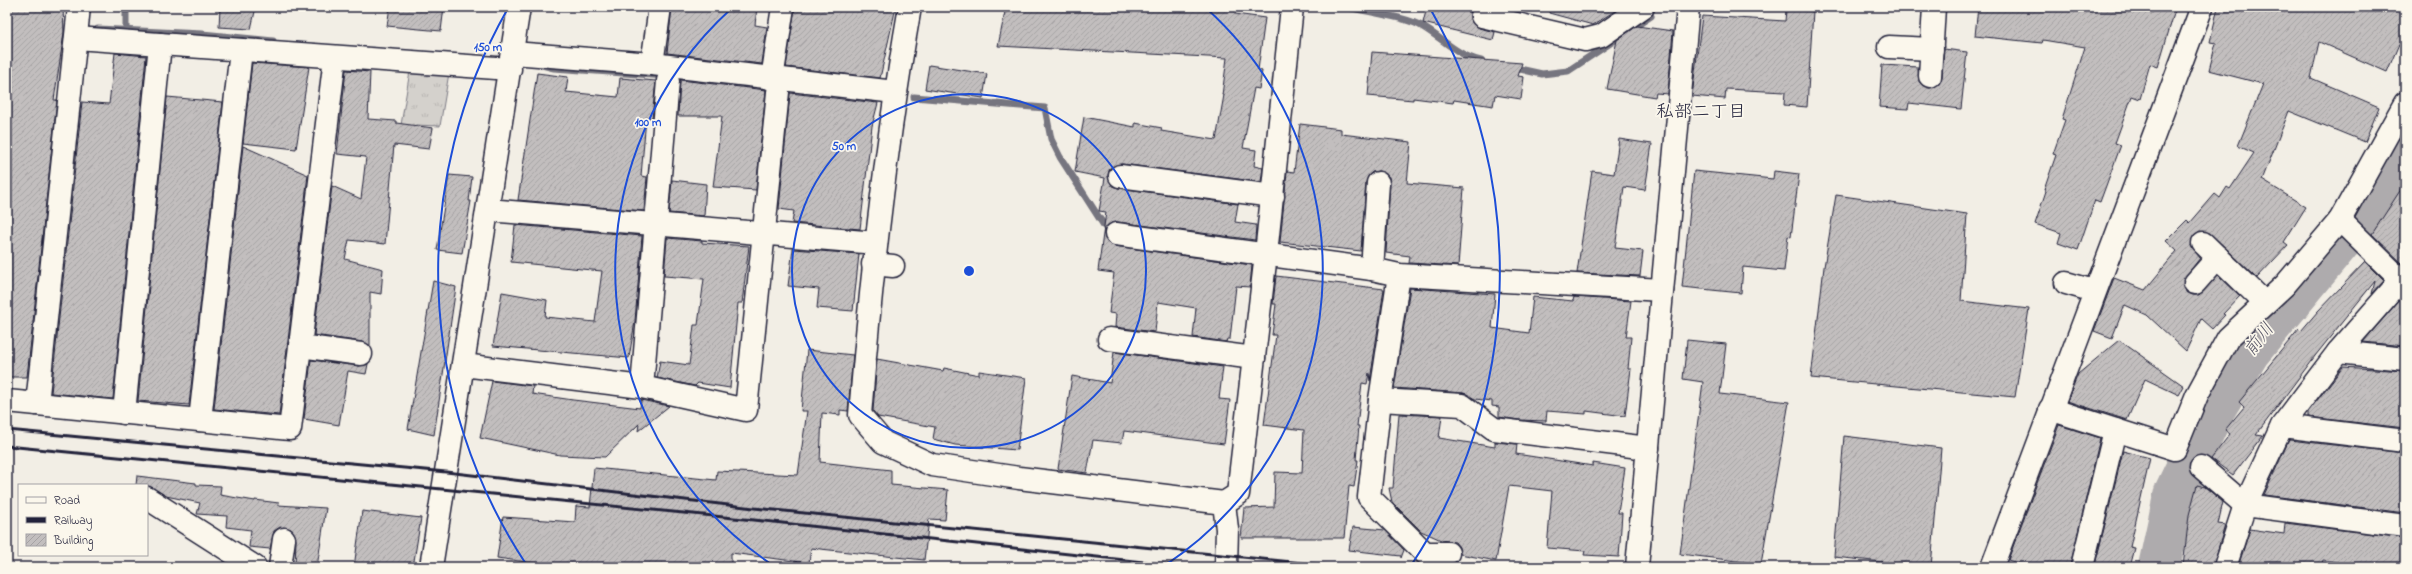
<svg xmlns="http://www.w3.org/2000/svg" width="2412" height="574" font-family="'Indie Flower','Klee One',sans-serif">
  <defs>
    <pattern id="grass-tufts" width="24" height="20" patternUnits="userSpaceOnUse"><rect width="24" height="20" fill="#d4d1cc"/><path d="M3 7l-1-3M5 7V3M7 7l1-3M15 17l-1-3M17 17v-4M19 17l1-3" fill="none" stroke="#b6b3b0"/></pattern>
    <pattern id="building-hatch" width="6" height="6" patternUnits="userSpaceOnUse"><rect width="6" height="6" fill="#c2bebe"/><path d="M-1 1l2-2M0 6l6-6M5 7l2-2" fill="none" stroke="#a6a3a4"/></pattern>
  </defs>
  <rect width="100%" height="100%" fill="#f2eee5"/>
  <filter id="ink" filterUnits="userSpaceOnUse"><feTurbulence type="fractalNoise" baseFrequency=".025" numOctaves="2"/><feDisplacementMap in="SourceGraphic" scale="8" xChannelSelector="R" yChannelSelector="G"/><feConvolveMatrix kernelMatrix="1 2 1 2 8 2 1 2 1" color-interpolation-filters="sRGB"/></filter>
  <g filter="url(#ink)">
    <path fill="url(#grass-tufts)" stroke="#7b7a84" d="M411 65 450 67 440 126 416 125 410 145 398 143Z"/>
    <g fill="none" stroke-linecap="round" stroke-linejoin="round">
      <g stroke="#76747f" stroke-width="7">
        <path d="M1348 7C1368 12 1407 17 1423 27 1443 39 1458 56 1481 61"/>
        <path d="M98 29 202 34 273 41"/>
        <path d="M126 29V7"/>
        <path d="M542 65 554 68 666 76"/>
        <path d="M1511 67 1542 74 1568 71 1651 16"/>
        <path d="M914 97 1045 108 1051 139 1060 157 1105 227 1113 228"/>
      </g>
      <path stroke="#aeabad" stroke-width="42" d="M2159 567 2175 492 2215 408 2249 352 2365 212 2405 135"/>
    </g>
    <g fill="url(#building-hatch)" stroke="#22223b">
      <path d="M7 7H63L64 33 54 100H57L27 377H7L9 323H7Z"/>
      <path d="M220 7H256L251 29 219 27Z"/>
      <path d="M390 7H444L441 31 387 26Z"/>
      <path d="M672 7H757L755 25 767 27 762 64 667 53Z"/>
      <path d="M795 7H896L880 78 786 67Z"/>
      <path d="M1006 7H1237L1235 14 1265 18 1258 70 1262 71 1259 89 1254 88 1243 148 1256 150 1254 166 1263 168 1261 182 1122 164 1110 168 1108 175 1112 186 1118 188 1238 204 1235 222 1256 225 1255 240 1118 222 1111 223 1104 232 1105 239 1114 246 1252 265 1250 287 1236 286 1230 339H1227L1226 342 1193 337 1196 308 1158 302 1155 332 1115 327 1116 314 1109 313 1114 273 1098 271 1106 212 1099 211 1105 178 1075 172 1084 117 1135 127V123L1162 128 1161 131 1216 140 1224 95H1222L1227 58 998 46Z"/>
      <path d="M1427 7H1474L1470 13V20L1479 28 1495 32 1493 40 1423 23Z"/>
      <path d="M1550 7H1621L1593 25 1549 13Z"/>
      <path d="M1978 7H2176L2158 67 2150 64 2140 99 2132 96 2115 143 2121 145 2100 202 2095 200 2078 250 2058 243 2061 233 2035 224 2046 191 2044 190 2056 155 2053 154 2065 120 2062 119 2085 47 2043 40 2042 43 1975 36Z"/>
      <path d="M2218 7H2392L2405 13V47L2399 44 2387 72 2319 42 2311 78 2379 107 2365 142 2289 111 2262 180 2306 207 2284 242 2288 245 2257 278 2211 234 2200 231 2194 235 2191 246 2200 258 2183 280 2186 292 2193 295H2199L2218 275 2240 296 2223 314 2225 315 2212 329 2201 319 2186 351 2147 315 2125 305 2112 338 2094 331 2114 278 2145 290 2177 251 2166 241 2187 220 2190 223 2215 194 2220 198 2227 187 2230 189 2254 153 2238 146 2263 84 2209 70 2216 43 2210 42Z"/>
      <path d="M1786 10 1813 11 1807 107 1784 105 1785 92 1726 89 1725 99 1692 96 1702 16 1785 21Z"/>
      <path d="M1637 26 1673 31 1668 94 1656 93 1655 97 1607 89 1617 40Z"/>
      <path d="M1944 49 1967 52 1961 109 1909 103 1908 109 1879 107 1882 65 1918 67 1919 82 1929 88 1935 87 1942 77Z"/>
      <path d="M1372 52 1522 63 1518 76 1524 77 1521 99 1495 95 1493 106 1454 100 1453 103 1413 98V100L1368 96Z"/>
      <path d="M115 53 146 56 113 399 51 393 82 102 109 104Z"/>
      <path d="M252 63 309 67 296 149 243 143Z"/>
      <path d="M929 65 987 74 983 98 925 89Z"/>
      <path d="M346 70 370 72 368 119 396 121V123L433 128 429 149 394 145 385 244 349 240 345 259 383 269 381 294 370 292V346L363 342 314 335 332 186 361 199 366 157 337 154Z"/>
      <path d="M537 73 568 77 566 92 618 97 620 78 656 81 652 118H646L641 176 647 177 644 211 518 200Z"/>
      <path d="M680 80 766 90 756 190 713 187 722 116H678Z"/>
      <path d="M790 93 878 103 872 126 860 229 792 223 794 211 779 209Z"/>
      <path d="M167 97 223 102 189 405 138 401Z"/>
      <path d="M1300 124 1341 129V134L1411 142 1407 183 1464 188 1458 266 1409 263 1410 256 1386 253 1390 183 1389 177 1379 171 1372 172 1366 182 1361 251 1280 242 1287 171 1294 172Z"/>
      <path d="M1619 139 1652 144 1645 190 1624 187 1615 248 1643 251 1640 276 1577 273 1592 171 1614 174Z"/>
      <path d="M243 146 308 175 279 415 214 409Z"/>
      <path d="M1694 171 1773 179 1774 171 1799 174 1791 237 1788 236 1784 271 1743 267 1741 293 1682 287Z"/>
      <path d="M449 175 472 177 469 201H471L462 253 437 250Z"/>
      <path d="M672 180 706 184 704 216 669 213Z"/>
      <path d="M2405 183V266L2372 234Z"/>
      <path d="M1836 195 1967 214 1961 301 2029 309 2015 397 1811 378 1824 267Z"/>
      <path d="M515 225 642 236 635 321 629 358 493 346 502 292 547 300 545 317 595 322 602 271 511 262Z"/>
      <path d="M667 238 702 241V243L749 246 742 303H738L730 388 698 383 695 386 657 378 660 361 689 365 694 325H698L704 279 664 276Z"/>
      <path d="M793 249 859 254 853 311 817 308 819 289 788 286Z"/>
      <path d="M2365 262 2384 281 2372 294 2375 281 2315 356 2256 435 2263 436 2233 475 2211 459 2230 434 2225 430 2244 407 2239 402 2299 329 2301 331 2318 311Z"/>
      <path d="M1276 276 1384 289 1370 381 1369 373 1367 384 1362 383 1357 426H1359L1356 460H1358L1354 487 1349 486 1344 538H1241L1244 508 1274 507 1275 472 1302 473 1304 430 1264 425 1276 335H1272L1276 304H1273Z"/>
      <path d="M433 281 456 287 434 435 408 429Z"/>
      <path d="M1410 288 1495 294 1492 328 1529 333 1533 297 1573 301 1574 297 1631 301 1626 337H1631L1628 369H1631L1625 416 1586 411V414L1547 411 1546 421 1519 420 1499 417V407L1492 406V401L1475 399 1463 393 1394 388Z"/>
      <path d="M2402 297 2405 298V346L2363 342Z"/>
      <path d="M1687 340 1726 344 1720 394 1789 402 1761 564 1680 554 1703 382 1683 379Z"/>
      <path d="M2119 340 2184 386 2179 395 2145 379 2127 420 2067 401 2078 374Z"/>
      <path d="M807 350 853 355 848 411 840 410V415L822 413 820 462 891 470V485L948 490 945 520 929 519 924 560 811 548 809 563 731 553V567H563L497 558 503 517 575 522 576 506 590 507 594 468 716 480 717 471 798 475 807 411H801Z"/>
      <path d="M1114 352 1223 367 1219 399 1230 400 1224 444 1124 431 1122 443 1093 440 1087 473 1058 469 1072 376 1110 383Z"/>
      <path d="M877 359 943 371 944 368 979 375V371L1026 378 1017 450 955 445 933 439 935 427 878 417 873 411Z"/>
      <path d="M311 360 359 366 368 364 366 374 348 371 339 425 304 419Z"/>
      <path d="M2343 367 2405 371V428L2308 417V412Z"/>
      <path d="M492 381 533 386 532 394 573 400 640 408 641 400 669 406 638 431 639 424 605 457 560 455 480 438Z"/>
      <path d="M1399 414 1442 416 1439 438 1495 447V442L1517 444 1516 454 1593 466V463L1625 468 1618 513H1622L1619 557 1584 555 1585 551 1547 548 1552 491 1509 486 1496 561 1460 554 1459 547 1455 542 1441 540 1421 531 1392 502 1389 488H1393Z"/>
      <path d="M2059 425 2100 438 2070 567H2030L2008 560Z"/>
      <path d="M1844 436 1941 448 1931 567 1834 557Z"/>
      <path d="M2289 440 2405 453V513L2264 495Z"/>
      <path d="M2123 451 2150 458 2130 547 2135 548 2130 567H2106L2095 565Z"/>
      <path d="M137 476 196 483V485L221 486 220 495 255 501V500L279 503 278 505 326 508 317 567H295L296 540 291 529 280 527 274 531 270 549 249 547 251 530 226 527 227 516 197 514 200 503 166 496 147 485H136Z"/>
      <path d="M2197 485 2205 487 2223 502 2218 524 2225 525 2213 567H2183L2189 515Z"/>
      <path d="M362 511 421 518 413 567H354Z"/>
      <path d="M2285 523 2405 538V567H2367L2323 560 2321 567H2238L2250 529 2284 534Z"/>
      <path d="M1353 527 1385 530 1404 550 1401 558V556L1349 550Z"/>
    </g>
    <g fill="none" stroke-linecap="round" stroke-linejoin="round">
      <g stroke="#22223b" stroke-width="25">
        <g id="minor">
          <path d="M910 7C886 142 871 278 860 415L883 442 932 465 1019 478 1224 503 1227 529 1226 567"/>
          <path d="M1482 16 1585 40 1601 36 1643 7"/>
          <path d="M76 38 510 69"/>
          <path d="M1889 47 1932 49"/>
          <path d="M513 53 652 64 895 92"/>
          <path d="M652 64 660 7"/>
          <path d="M1930 76 1934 7"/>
          <path d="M772 79 783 7"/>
          <path d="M1120 176 1273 196"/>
          <path d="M488 210 876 243"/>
          <path d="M1116 234 1372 269 1399 275 1662 290"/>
          <path d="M2203 243 2265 303"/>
          <path d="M873 264 893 266"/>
          <path d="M1372 269 1378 183"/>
          <path d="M1399 275 1380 400 1462 405 1494 429 1648 448"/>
          <path d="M2066 283 2094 291"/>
          <path d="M2195 283 2218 257"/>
          <path d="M1109 339 1254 358"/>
          <path d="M300 346 361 354"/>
          <path d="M2338 352 2401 280 2340 220"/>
          <path d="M463 365 642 387 746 410 778 92"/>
          <path d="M642 387 668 81"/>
          <path d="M1380 400 1369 497 1425 553H1448"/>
          <path d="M7 401 290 429 335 57"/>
          <path d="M37 404 79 7"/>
          <path d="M2050 409 2175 449 2197 395 2228 338 2285 285 2340 220 2405 103"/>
          <path d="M124 413 160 44"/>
          <path d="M200 420 241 50"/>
          <path d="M2282 426 2338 352 2405 359"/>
          <path d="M2201 467 2245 505 2282 426 2405 441"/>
          <path d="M147 498 255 567"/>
          <path d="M1224 503 1238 494 1266 254 1292 7"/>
          <path d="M280 567 284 539"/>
          <path d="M431 567 519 7"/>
          <path d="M1637 567 1688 7"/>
          <path d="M1992 567 2202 7"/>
          <path d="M2082 567 2115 430"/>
          <path d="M2225 567 2245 505 2405 526"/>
        </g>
      </g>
      <use href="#minor" stroke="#fbf7ec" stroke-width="22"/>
      <g stroke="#22223b" stroke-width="3">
        <path d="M7 430 446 472 754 508 1342 567"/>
        <path d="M7 446 754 520 1190 567"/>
      </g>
    </g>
  </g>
  <g fill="none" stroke="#1d4ed8" stroke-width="2">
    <circle cx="969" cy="271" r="177"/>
    <path d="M774 566A354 354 0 0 1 732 8M1206 8A354 354 0 0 1 1164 566"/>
    <path d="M526 564A531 531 0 0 1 507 10M1431 10A531 531 0 0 1 1412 564"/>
  </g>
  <g text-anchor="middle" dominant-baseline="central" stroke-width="3.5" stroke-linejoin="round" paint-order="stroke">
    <g font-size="18" fill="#22223b" stroke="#fbf7ec">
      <text x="1701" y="113">私部二丁目</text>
    </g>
    <g font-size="18" font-style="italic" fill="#535263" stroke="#fbf7ec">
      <text transform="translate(2260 340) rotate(-52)">前川</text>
    </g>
  </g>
  <circle cx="969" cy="271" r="6" fill="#1d4ed8" stroke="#fbf7ec" stroke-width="2"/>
  <g font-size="12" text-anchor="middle" font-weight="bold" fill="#1d4ed8" stroke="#fbf7ec" stroke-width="3.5" stroke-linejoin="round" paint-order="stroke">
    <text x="488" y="51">150 m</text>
    <text x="648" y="126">100 m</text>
    <text x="844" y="150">50 m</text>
  </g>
  <rect width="2412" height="574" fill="none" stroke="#fbf7ec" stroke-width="24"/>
  <rect x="12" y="12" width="2388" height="550" fill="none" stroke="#22223b" stroke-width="1.5" filter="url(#ink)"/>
  <rect x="18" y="484" width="130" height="72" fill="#fbf7ec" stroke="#a4a2a5"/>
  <rect x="26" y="497" width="20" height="6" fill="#fbf7ec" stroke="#a4a2a5"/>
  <text x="54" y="504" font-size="12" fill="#22223b">Road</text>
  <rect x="26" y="517" width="20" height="6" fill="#22223b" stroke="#a4a2a5"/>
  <text x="54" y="524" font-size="12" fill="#22223b">Railway</text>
  <rect x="26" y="534" width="20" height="12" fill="url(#building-hatch)" stroke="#a4a2a5"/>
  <text x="54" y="544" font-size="12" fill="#22223b">Building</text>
</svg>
